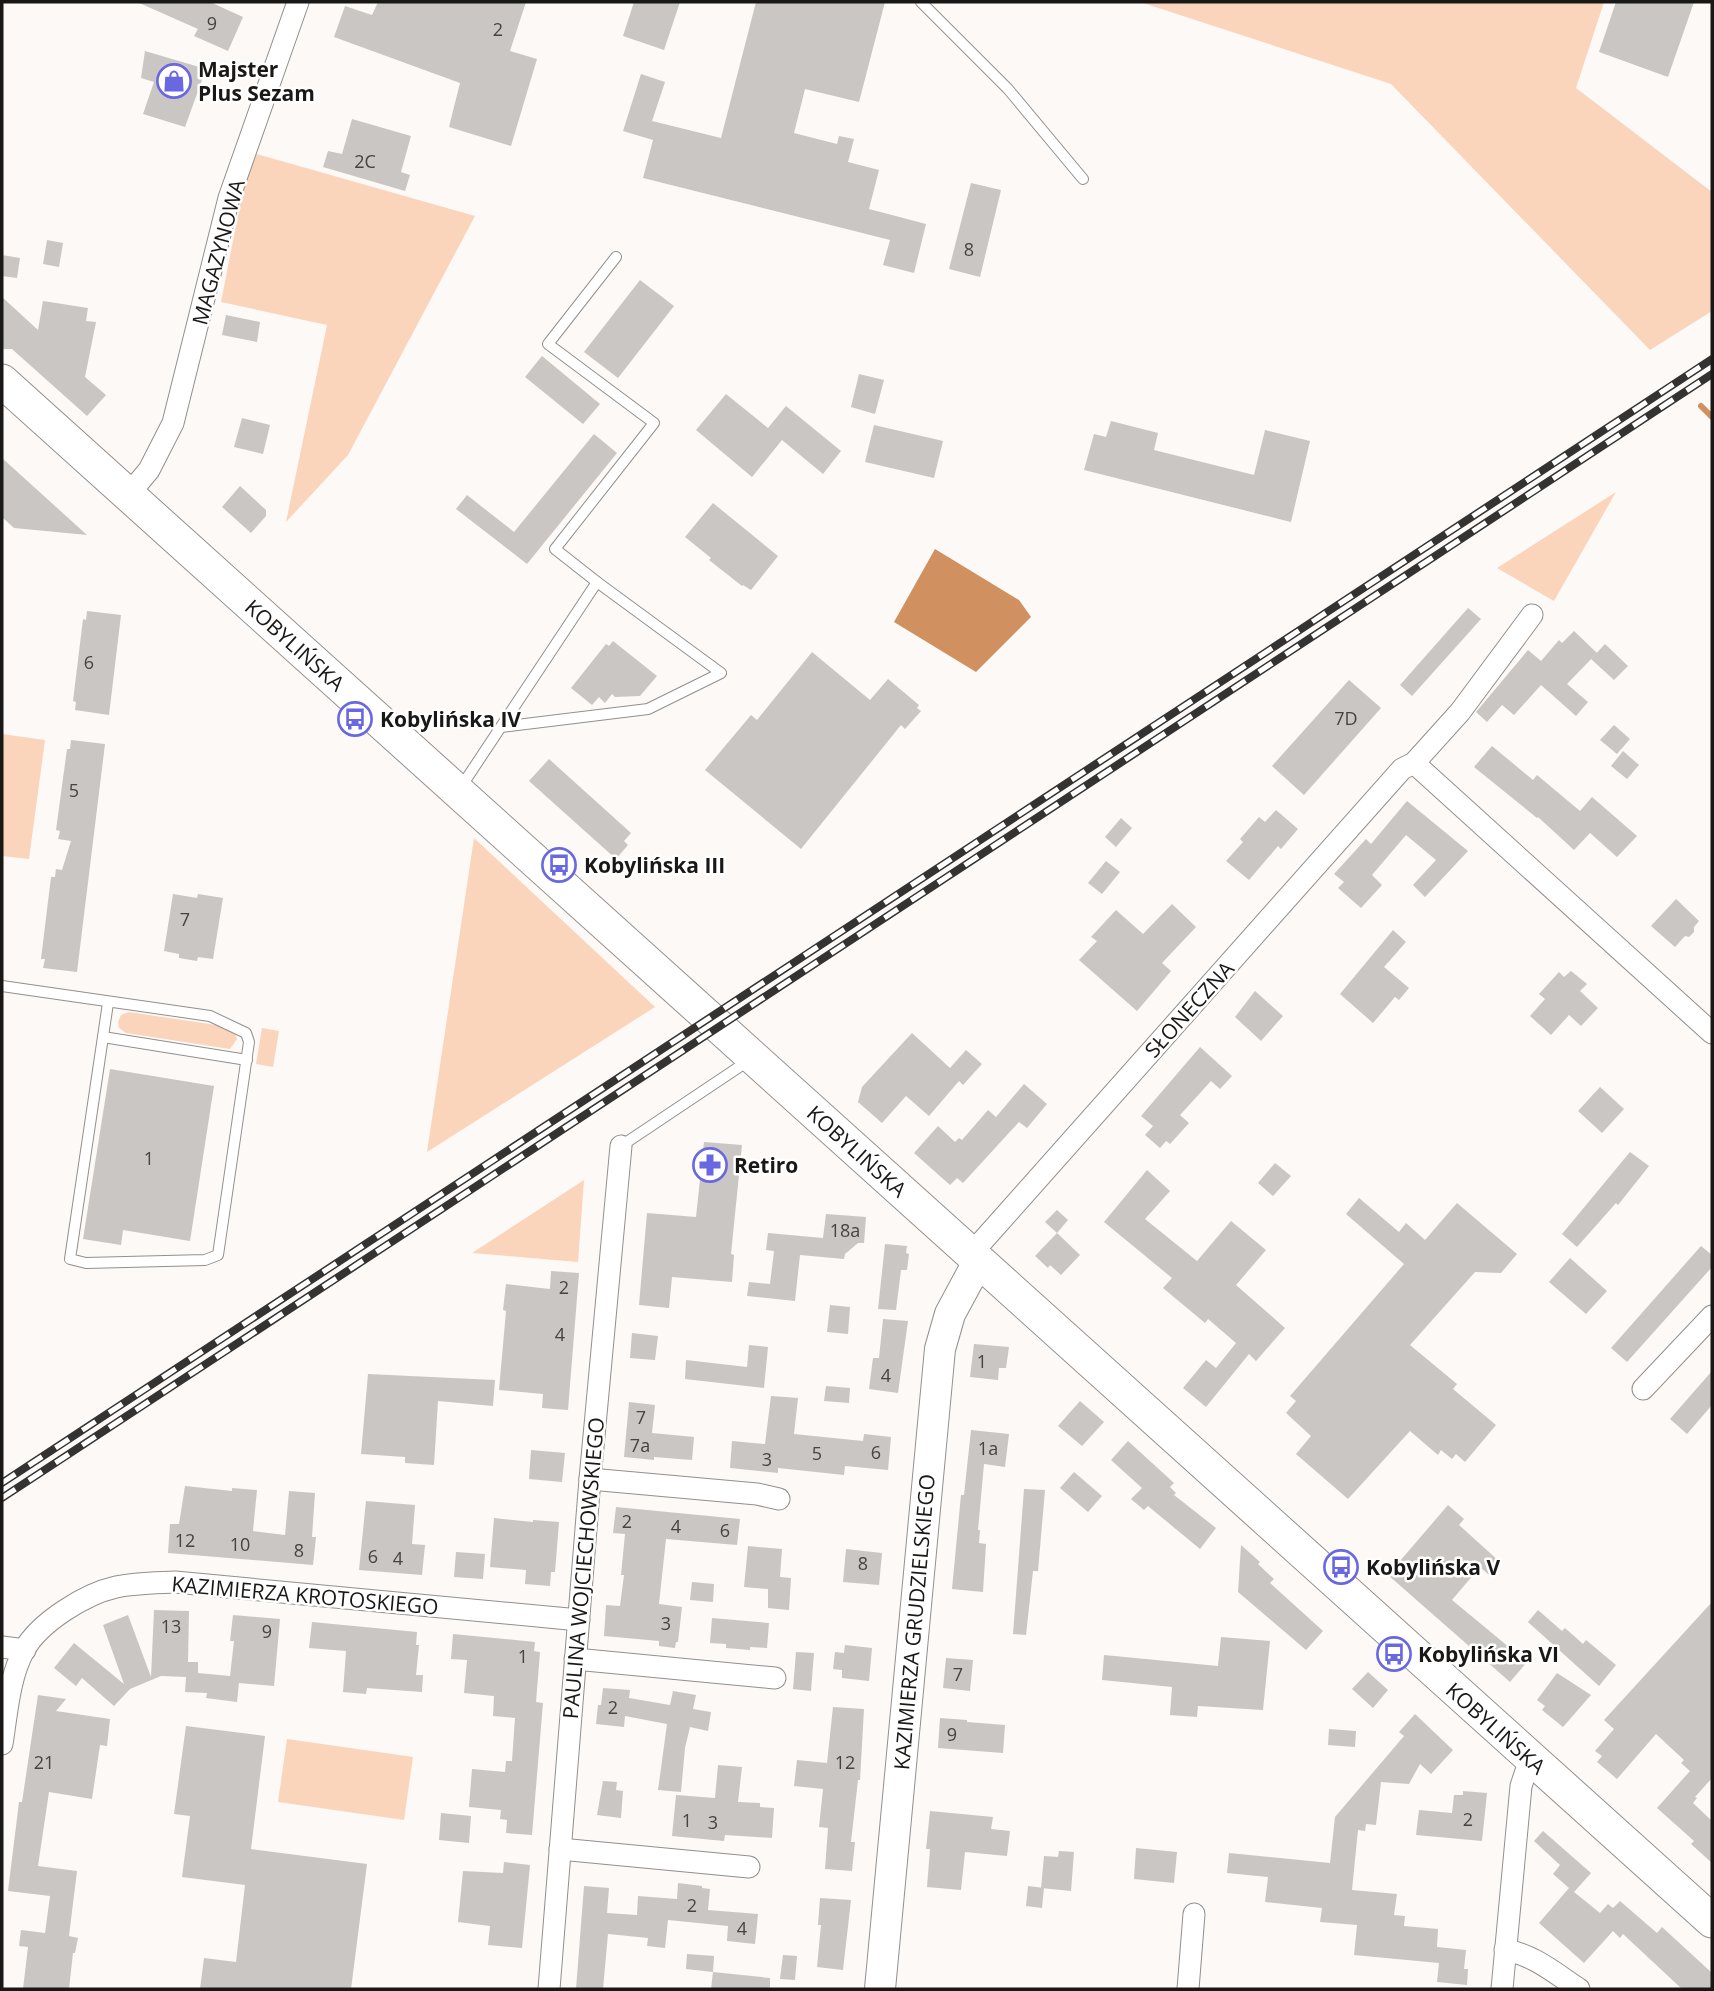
<svg xmlns="http://www.w3.org/2000/svg" width="1714" height="1991" font-family="'Open Sans',sans-serif">
  <rect width="100%" height="100%" fill="#fcf9f7"/>
  <g fill="#fad5bc">
    <path d="M1140 2H1604L1576 88 1712 192V311L1650 350 1391 84Z"/>
    <path d="M253 153 475 216 348 455 286 522 327 325 221 302 246 175Z"/>
    <path d="M1616 492 1554 601 1497 568Z"/>
    <path d="M2 734 45 740 29 859 2 856Z"/>
    <path d="M474 838 655 1007 427 1152Z"/>
    <path d="M129 1012 223 1026 235 1033 237 1039 230 1049 126 1033 119 1028 118 1022 121 1015Z"/>
    <path d="M262 1028 279 1031 273 1067 256 1064Z"/>
    <path d="M584 1180 578 1262 472 1253Z"/>
    <path d="M287 1739 413 1757 404 1820 278 1802Z"/>
  </g>
  <path fill="#d09060" d="M935 549 1019 600 1031 617 976 672 894 622Z"/>
  <g fill="none" stroke-linecap="round" stroke-linejoin="round">
    <path stroke="#d09060" stroke-width="6" d="M1701 406 1712 417"/>
  </g>
  <g fill="#c9c6c4">
    <path d="M137 2H210L243 17 228 51 194 36 198 29Z"/>
    <path d="M378 2H526L510 51 537 59 511 146 449 127 460 83 334 37 345 6 372 15Z"/>
    <path d="M634 2H680L664 50 623 36Z"/>
    <path d="M756 2H885L859 102 805 89 794 133 837 144 839 136 854 139 848 162 879 170 869 209 926 224 914 273 883 265 890 240 643 178 653 140 623 131 641 74 665 82 652 121 721 138Z"/>
    <path d="M1616 2H1694L1668 77 1599 52Z"/>
    <path d="M145 51 206 69 185 127 143 114 154 82 141 78Z"/>
    <path d="M352 119 411 136 401 172 410 175 405 191 323 167 328 151 342 154Z"/>
    <path d="M971 183 1001 190 980 277 949 269Z"/>
    <path d="M47 240 63 243 59 267 43 264Z"/>
    <path d="M2 255 20 258 17 278 2 276Z"/>
    <path d="M640 280 674 306 618 378 584 352Z"/>
    <path d="M2 297 38 330 43 301 88 308 86 321 96 322 85 377 106 395 87 416 12 349H2Z"/>
    <path d="M226 315 260 322 257 342 222 335Z"/>
    <path d="M542 356 600 404 583 424 525 377Z"/>
    <path d="M859 374 884 380 875 414 851 407Z"/>
    <path d="M726 394 768 428 786 406 841 451 823 474 782 440 752 477 696 430Z"/>
    <path d="M242 418 270 425 263 454 234 447Z"/>
    <path d="M1111 421 1158 433 1154 450 1254 475 1265 430 1310 441 1291 522 1084 470 1094 434 1106 437Z"/>
    <path d="M874 425 943 441 934 478 865 462Z"/>
    <path d="M594 434 617 453 527 564 456 509 467 495 514 532Z"/>
    <path d="M2 458 87 535 14 528 2 517Z"/>
    <path d="M240 486 266 510V516L251 533 222 507Z"/>
    <path d="M713 503 778 556 751 590 743 585 742 586 709 560 711 558 685 537Z"/>
    <path d="M1468 608 1481 619 1412 696 1400 685Z"/>
    <path d="M87 611 121 615 109 715 75 710 76 702 73 701 83 619 86 620Z"/>
    <path d="M1574 631 1597 653 1567 684 1588 702 1576 716 1541 685 1514 715 1502 705 1487 722 1476 712 1528 650 1541 661 1559 640 1562 643Z"/>
    <path d="M613 641 657 676 640 696 615 697 612 694 605 703 599 697 592 705 571 688 606 644 609 646Z"/>
    <path d="M1605 644 1628 666 1614 680 1591 659Z"/>
    <path d="M812 652 870 700 888 679 919 705 917 708 921 711 905 729 901 725 801 849 705 770 751 715 757 720Z"/>
    <path d="M1349 680 1381 708 1304 795 1272 766Z"/>
    <path d="M1614 725 1630 739 1617 754 1600 740Z"/>
    <path d="M71 740 105 744 77 972 43 968 45 959H41L51 877H55L56 869 62 870 71 841 58 839 60 831 56 830 67 749H70Z"/>
    <path d="M1492 746 1533 780 1537 775 1580 811 1592 797 1637 836 1617 857 1590 833 1574 850 1538 817 1537 818 1474 767Z"/>
    <path d="M1623 751 1639 765 1627 779 1611 766Z"/>
    <path d="M549 759 631 833 624 841 628 845 616 859 529 781Z"/>
    <path d="M1407 801 1468 851 1425 897 1413 885 1436 860 1406 835 1372 875 1382 885 1361 908 1338 888 1344 882 1334 874 1366 839 1371 844Z"/>
    <path d="M1276 810 1298 829 1281 849 1278 846 1249 880 1226 861 1243 842 1240 839 1259 817 1265 822Z"/>
    <path d="M1121 818 1132 828 1116 847 1105 837Z"/>
    <path d="M1106 861 1120 872 1102 894 1088 883Z"/>
    <path d="M173 894 197 898 198 894 223 898 213 959 198 957 197 961 179 958V954L164 951Z"/>
    <path d="M1676 899 1699 921 1694 927V932L1689 937 1685 936 1675 947 1651 926Z"/>
    <path d="M1172 904 1196 927 1162 963 1171 971 1137 1011 1079 960 1097 941 1091 937 1116 910 1143 934Z"/>
    <path d="M1393 930 1406 942 1384 967 1409 988 1399 1000 1395 997 1373 1023 1340 994Z"/>
    <path d="M1571 971 1587 984 1580 991 1598 1008 1581 1026 1569 1015 1551 1035 1530 1016 1545 999 1539 994 1559 972 1564 977Z"/>
    <path d="M1255 991 1283 1016 1261 1041 1235 1017Z"/>
    <path d="M912 1033 950 1068 966 1050 982 1064 963 1085 959 1081 929 1116 906 1096 882 1123 858 1102 862 1087Z"/>
    <path d="M1200 1047 1232 1076 1220 1089 1211 1081 1180 1115 1189 1123 1170 1144 1166 1141 1160 1148 1145 1135 1153 1126 1141 1116Z"/>
    <path d="M110 1069 214 1086 190 1241 123 1230 121 1245 83 1239Z"/>
    <path d="M1024 1084 1047 1104 1027 1128 1019 1122 963 1183 957 1178 950 1185 914 1153 938 1126 955 1142 959 1138 962 1140 988 1110 996 1117Z"/>
    <path d="M1600 1087 1624 1109 1602 1133 1578 1111Z"/>
    <path d="M704 1142 742 1145 731 1254 734 1255 732 1282 672 1277 669 1308 639 1305 647 1213 696 1217Z"/>
    <path d="M1630 1152 1649 1166 1618 1205 1616 1203 1577 1247 1562 1234Z"/>
    <path d="M1275 1163 1291 1176 1273 1196 1258 1183Z"/>
    <path d="M1147 1170 1170 1191 1145 1219 1197 1261 1231 1221 1266 1250 1236 1285 1285 1328 1256 1361 1249 1354 1206 1407 1183 1388 1206 1360 1216 1368 1236 1343 1208 1319 1205 1323 1163 1288 1172 1278 1104 1222Z"/>
    <path d="M1359 1198 1399 1232 1406 1223 1425 1240 1457 1203 1517 1254 1501 1273 1475 1272 1410 1345 1457 1384 1453 1389 1496 1425 1465 1462 1456 1454 1452 1459 1441 1450 1438 1455 1410 1431 1348 1499 1296 1454 1311 1436 1286 1413 1296 1401 1290 1396 1404 1264 1346 1214Z"/>
    <path d="M1057 1210 1068 1220 1057 1233 1045 1222Z"/>
    <path d="M826 1214 866 1217 864 1243H858L845 1254 844 1259 800 1255 795 1301 747 1296 749 1282 770 1284 774 1251 766 1250 768 1233 823 1238Z"/>
    <path d="M1057 1233 1080 1255 1061 1275 1050 1265 1048 1268 1035 1256Z"/>
    <path d="M885 1244 907 1246 906 1253 909 1254 907 1270H901L896 1310 878 1309Z"/>
    <path d="M1701 1246 1712 1255V1267L1627 1362 1611 1348Z"/>
    <path d="M1570 1258 1607 1291 1586 1314 1549 1282Z"/>
    <path d="M551 1271 579 1273 568 1410 542 1408 543 1394 499 1390 506 1311 503 1310 506 1284 550 1289Z"/>
    <path d="M830 1305 850 1307 848 1334 827 1332Z"/>
    <path d="M883 1319 908 1321 898 1393 869 1389 873 1358H879Z"/>
    <path d="M632 1333 658 1336 655 1360 630 1358Z"/>
    <path d="M974 1344 1009 1347 1006 1368H999L998 1380 970 1377Z"/>
    <path d="M749 1345 768 1347 764 1388 685 1379 686 1360 747 1367Z"/>
    <path d="M1712 1371V1405L1687 1434 1670 1419Z"/>
    <path d="M368 1374 495 1380 493 1406 438 1401 434 1465 405 1463V1457L361 1454Z"/>
    <path d="M826 1386 850 1388 849 1403 824 1401Z"/>
    <path d="M771 1396 798 1398 794 1434 863 1441 864 1434 891 1437 888 1470 845 1466 844 1475 778 1468V1473L730 1468 732 1441 765 1444Z"/>
    <path d="M1080 1401 1104 1422 1082 1446 1058 1426Z"/>
    <path d="M629 1402 655 1405 652 1433 694 1437 692 1460 654 1457V1460L624 1457Z"/>
    <path d="M971 1430 1009 1434 1005 1467 984 1464 978 1530H980L979 1543 986 1544 983 1592 952 1589 961 1495H964Z"/>
    <path d="M1128 1441 1174 1483 1170 1487 1176 1493 1174 1495 1216 1528 1200 1549 1148 1506 1144 1510 1131 1499 1142 1488 1111 1460Z"/>
    <path d="M531 1450 565 1453 562 1482 529 1479Z"/>
    <path d="M1074 1472 1102 1496 1088 1512 1060 1488Z"/>
    <path d="M185 1486 232 1491V1488L257 1490 253 1531 285 1535 289 1491 315 1493 312 1537H316L313 1565 168 1553 170 1524H179Z"/>
    <path d="M1024 1489 1045 1490 1038 1571H1033L1026 1635 1013 1634Z"/>
    <path d="M366 1501 415 1505 412 1544 425 1545 422 1575 359 1570Z"/>
    <path d="M1448 1505 1464 1519 1459 1525 1500 1562 1489 1575 1480 1567 1452 1600 1527 1662 1510 1682 1388 1575Z"/>
    <path d="M616 1507 740 1519 737 1545 666 1539 659 1604 682 1607 678 1642H676L675 1648 659 1646V1641L604 1636 606 1605 620 1606 624 1575H621L625 1534 613 1533Z"/>
    <path d="M494 1518 533 1522V1520L559 1522 555 1572H551L550 1586 525 1584 526 1570 490 1567Z"/>
    <path d="M1241 1545 1260 1562 1258 1564 1274 1579 1270 1583 1323 1631 1306 1650 1238 1592Z"/>
    <path d="M748 1546 782 1549 780 1577 791 1578 789 1610 768 1608V1589L744 1587Z"/>
    <path d="M846 1549 882 1553 879 1585 843 1582Z"/>
    <path d="M456 1552 485 1554 483 1579 454 1577Z"/>
    <path d="M692 1582 714 1584 713 1602 690 1600Z"/>
    <path d="M1712 1602V1778L1695 1797 1697 1798 1693 1803 1712 1821V1863L1691 1844 1694 1841 1657 1808 1690 1771 1681 1763 1684 1760 1656 1734 1617 1779 1597 1762 1602 1756 1595 1751 1614 1729 1604 1720Z"/>
    <path d="M154 1610 189 1611 188 1662H198V1673L230 1676 234 1641H230L233 1615 280 1619 274 1686 239 1683 237 1702 206 1698 207 1693 185 1692 186 1677 161 1676 130 1689 114 1706 82 1678 76 1686 54 1668 74 1643 124 1684 103 1625 128 1615 151 1677Z"/>
    <path d="M1538 1610 1562 1631 1565 1628 1583 1644 1586 1640 1616 1665 1599 1686 1528 1622Z"/>
    <path d="M712 1618 769 1623 767 1648 750 1647V1650L726 1648V1644L710 1643Z"/>
    <path d="M312 1622 417 1632 416 1645H419L416 1675H423L422 1692 367 1688 366 1694 343 1692 346 1651 309 1648Z"/>
    <path d="M453 1634 535 1642 534 1651 540 1652 536 1702 543 1703 532 1835 506 1833 507 1820 500 1819 501 1810 469 1807 472 1769 505 1772 506 1761H512L515 1718 493 1716 494 1696 464 1693 467 1660 451 1659Z"/>
    <path d="M1221 1637 1270 1641 1263 1710 1198 1706 1197 1717 1170 1715 1172 1687 1102 1680 1104 1655 1218 1666Z"/>
    <path d="M845 1645 872 1648 869 1681 842 1678V1670L833 1669 835 1652 844 1653Z"/>
    <path d="M796 1652 814 1653 811 1691 793 1689Z"/>
    <path d="M946 1658 973 1660 970 1691 943 1688Z"/>
    <path d="M1368 1672 1388 1690 1373 1708 1352 1689Z"/>
    <path d="M1557 1673 1591 1695 1563 1727 1542 1710 1545 1706 1537 1700Z"/>
    <path d="M603 1688 630 1690 629 1698 670 1705 673 1691 696 1695 693 1709 711 1712 708 1731 690 1727 685 1748 681 1792 658 1790 667 1724 625 1716 624 1727 596 1724 598 1705H601Z"/>
    <path d="M38 1695 66 1699 56 1711 110 1719 107 1746 100 1745 92 1799 49 1792 38 1866 77 1871 69 1936 78 1938 75 1953H73L69 1989H23L28 1947 19 1946 21 1930 45 1933 50 1896 8 1891 19 1802H22Z"/>
    <path d="M833 1707 864 1709 860 1780H858L851 1842H855L852 1871 825 1869 828 1828 819 1827 823 1789 794 1786 797 1760 827 1763Z"/>
    <path d="M1415 1714 1453 1750 1431 1774 1420 1764 1409 1784 1381 1782 1376 1825 1366 1824 1365 1831 1358 1830 1352 1890 1397 1894 1394 1915 1405 1916 1404 1926 1438 1929 1437 1947 1466 1950 1464 1969H1468L1467 1985 1437 1982 1439 1963 1354 1955 1357 1925 1320 1922 1322 1908 1265 1902 1268 1877 1227 1873 1229 1853 1330 1863 1335 1817 1404 1736 1399 1732Z"/>
    <path d="M940 1718 967 1720V1722L1005 1725 1003 1753 938 1748Z"/>
    <path d="M186 1726 265 1736 251 1849 367 1864 351 1989H200L204 1958 236 1962 245 1885 182 1877 190 1816 174 1814Z"/>
    <path d="M1329 1729 1356 1731 1355 1747 1328 1745Z"/>
    <path d="M718 1765 742 1767 738 1802 760 1803V1807L774 1808 772 1838 725 1835 724 1841 672 1836 676 1795 715 1798Z"/>
    <path d="M603 1781 617 1782 616 1790 623 1791 621 1818 597 1815Z"/>
    <path d="M1463 1791 1487 1793 1482 1841 1416 1835 1419 1810 1452 1813 1454 1795H1463Z"/>
    <path d="M930 1811 993 1817 991 1829 1010 1831 1007 1856 965 1852 961 1890 927 1887 930 1849H926Z"/>
    <path d="M441 1813 471 1816 469 1843 439 1840Z"/>
    <path d="M1543 1831 1591 1873 1574 1892 1600 1913 1608 1904 1613 1908 1620 1901 1657 1933 1662 1927 1712 1973V1989H1682L1623 1934 1620 1938 1613 1931 1584 1963 1539 1923 1569 1888 1553 1874 1560 1865 1534 1841Z"/>
    <path d="M1136 1848 1177 1852 1174 1883 1134 1879Z"/>
    <path d="M1059 1851 1074 1852 1071 1891 1041 1888 1044 1856 1058 1857Z"/>
    <path d="M504 1862 530 1865 522 1948 488 1945 490 1926 458 1922 463 1871 503 1873Z"/>
    <path d="M678 1883 702 1886V1888L710 1889 708 1910 758 1914 755 1944 727 1941 728 1926 668 1920 665 1948 647 1946 648 1938 608 1934 603 1989H576L584 1886 609 1888 607 1913 637 1915 638 1896 677 1899Z"/>
    <path d="M1028 1886 1044 1888 1042 1908 1026 1906Z"/>
    <path d="M820 1898 851 1900 843 1970 817 1967 821 1925H818Z"/>
    <path d="M687 1954 714 1956 713 1972 686 1969Z"/>
    <path d="M783 1955 797 1956 795 1980 780 1979Z"/>
    <path d="M713 1972 770 1978V1989H711Z"/>
  </g>
  <g fill="none" stroke-linecap="round" stroke-linejoin="round">
    <g stroke="#928f8d" stroke-width="12">
      <g id="lane">
        <path d="M921 2 1008 89 1083 179"/>
        <path d="M501 727 648 709 721 673 597 582"/>
        <path d="M459 790 597 582 555 549 654 423 548 344 616 257"/>
        <path d="M2 986 210 1016 246 1033 249 1042 218 1255 205 1260 86 1263 70 1259 108 1003"/>
        <path d="M103 1037 247 1060"/>
        <path d="M621 1146 751 1059"/>
      </g>
    </g>
    <g stroke="#928f8d" stroke-width="23">
      <g id="street">
        <path d="M128 495 149 470 173 423 229 198 298 2"/>
        <path d="M1414 763 1712 1033"/>
        <path d="M978 1262 979 1245 1402 769 1414 763 1460 712 1532 615"/>
        <path d="M1643 1389 1712 1316"/>
        <path d="M590 1479 757 1494 779 1499"/>
        <path d="M2 1647 25 1650"/>
        <path d="M575 1659 775 1678"/>
        <path d="M2 1744C7 1713 9 1678 24 1650 40 1622 85 1594 116 1587 135 1583 155 1583 175 1582L579 1620"/>
        <path d="M560 1849 749 1867"/>
        <path d="M1505 1950C1533 1954 1556 1974 1579 1989"/>
        <path d="M549 1989 590 1479 621 1146"/>
        <path d="M1188 1989 1194 1914"/>
        <path d="M1502 1989 1521 1786 1526 1771 1534 1761"/>
      </g>
    </g>
    <g stroke="#928f8d" stroke-width="32">
      <path id="secondary" d="M880 1989 940 1349 950 1314 978 1262"/>
    </g>
    <g stroke="#928f8d" stroke-width="35">
      <path id="primary" d="M2 381 1712 1921"/>
    </g>
    <use href="#lane" stroke="#fff" stroke-width="10"/>
    <use href="#street" stroke="#fff" stroke-width="21"/>
    <use href="#secondary" stroke="#fff" stroke-width="30"/>
    <use href="#primary" stroke="#fff" stroke-width="33"/>
    <g stroke="#343332" stroke-width="8">
      <g id="rail">
        <path d="M2 1483 1712 359"/>
        <path d="M2 1498 1712 374"/>
      </g>
    </g>
    <use href="#rail" stroke="#fff" stroke-width="5" stroke-dasharray="16" stroke-linecap="butt"/>
  </g>
  <defs>
    <g id="shop-ring" transform="scale(1.75)"><circle r="9.5" fill="#fff" stroke="#6968e1" stroke-width="1.5"/><path d="M-5-2.5h2.3a2.7 3.5 0 0 1 5.4 0H5L5.5 6h-11ZM-1.5-2.5h3a1.5 2.3 0 0 0-3 0Z" fill="#6968e1"/></g>
    <g id="bus-ring" transform="scale(1.75)"><circle r="9.5" fill="#fff" stroke="#6968e1" stroke-width="1.5"/><path d="M-5-6H5V4H4V6H2V4H-2V6H-4V4H-5ZM-3.5-4V0h7V-4ZM-3.5 1.2v1.5H-2V1.2ZM2 1.2v1.5H3.5V1.2Z" fill="#6968e1"/></g>
    <g id="pharmacy-ring" transform="scale(1.75)"><circle r="9.5" fill="#fff" stroke="#6968e1" stroke-width="1.5"/><path d="M-2-6h4v4h4v4h-4v4h-4v-4h-4v-4h4Z" fill="#6968e1"/></g>
  </defs>
  <g fill-rule="evenodd">
    <use href="#shop-ring" x="174" y="81"/>
    <use href="#bus-ring" x="355" y="719"/>
    <use href="#bus-ring" x="559" y="865"/>
    <use href="#pharmacy-ring" x="710" y="1165"/>
    <use href="#bus-ring" x="1341" y="1567"/>
    <use href="#bus-ring" x="1394" y="1654"/>
  </g>
  <g text-anchor="middle" dominant-baseline="central" stroke-width="5" stroke-linejoin="round" paint-order="stroke">
    <g font-size="18" fill="#454442">
      <text x="212" y="23">9</text>
      <text x="498" y="29">2</text>
      <text x="365" y="161">2C</text>
      <text x="969" y="249">8</text>
      <text x="89" y="662">6</text>
      <text x="1346" y="718">7D</text>
      <text x="74" y="790">5</text>
      <text x="185" y="919">7</text>
      <text x="149" y="1158">1</text>
      <text x="845" y="1230">18a</text>
      <text x="564" y="1287">2</text>
      <text x="560" y="1334">4</text>
      <text x="982" y="1361">1</text>
      <text x="886" y="1375">4</text>
      <text x="641" y="1417">7</text>
      <text x="640" y="1445">7a</text>
      <text x="988" y="1448">1a</text>
      <text x="876" y="1452">6</text>
      <text x="817" y="1453">5</text>
      <text x="767" y="1459">3</text>
      <text x="627" y="1521">2</text>
      <text x="676" y="1526">4</text>
      <text x="725" y="1530">6</text>
      <text x="185" y="1540">12</text>
      <text x="240" y="1544">10</text>
      <text x="299" y="1550">8</text>
      <text x="373" y="1556">6</text>
      <text x="398" y="1558">4</text>
      <text x="863" y="1563">8</text>
      <text x="666" y="1623">3</text>
      <text x="171" y="1626">13</text>
      <text x="267" y="1631">9</text>
      <text x="523" y="1656">1</text>
      <text x="958" y="1674">7</text>
      <text x="613" y="1707">2</text>
      <text x="952" y="1734">9</text>
      <text x="44" y="1762">21</text>
      <text x="845" y="1762">12</text>
      <text x="1468" y="1819">2</text>
      <text x="687" y="1820">1</text>
      <text x="713" y="1822">3</text>
      <text x="692" y="1905">2</text>
      <text x="742" y="1928">4</text>
    </g>
    <g font-size="21" font-weight="bold" fill="#191817" stroke="#fff" text-anchor="start">
      <text x="198" y="69">Majster<tspan x="198" dy="24">Plus Sezam</tspan></text>
      <text x="380" y="719">Kobylińska IV</text>
      <text x="584" y="865">Kobylińska III</text>
      <text x="734" y="1165">Retiro</text>
      <text x="1366" y="1567">Kobylińska V</text>
      <text x="1418" y="1654">Kobylińska VI</text>
    </g>
    <g font-size="21" fill="#191817" stroke="#fff">
      <text transform="translate(218 252) rotate(-75)">MAGAZYNOWA</text>
      <text transform="translate(295 645) rotate(42)">KOBYLIŃSKA</text>
      <text transform="translate(1189 1009) rotate(-48)">SŁONECZNA</text>
      <text transform="translate(857 1151) rotate(42)">KOBYLIŃSKA</text>
      <text transform="translate(583 1568) rotate(-85)">PAULINA WOJCIECHOWSKIEGO</text>
      <text transform="translate(305 1595) rotate(5)">KAZIMIERZA KROTOSKIEGO</text>
      <text transform="translate(914 1622) rotate(-85)">KAZIMIERZA GRUDZIELSKIEGO</text>
      <text transform="translate(1496 1728) rotate(42)">KOBYLIŃSKA</text>
    </g>
  </g>
  <rect width="1714" height="1991" fill="none" stroke="#191817" stroke-width="7"/>
</svg>
